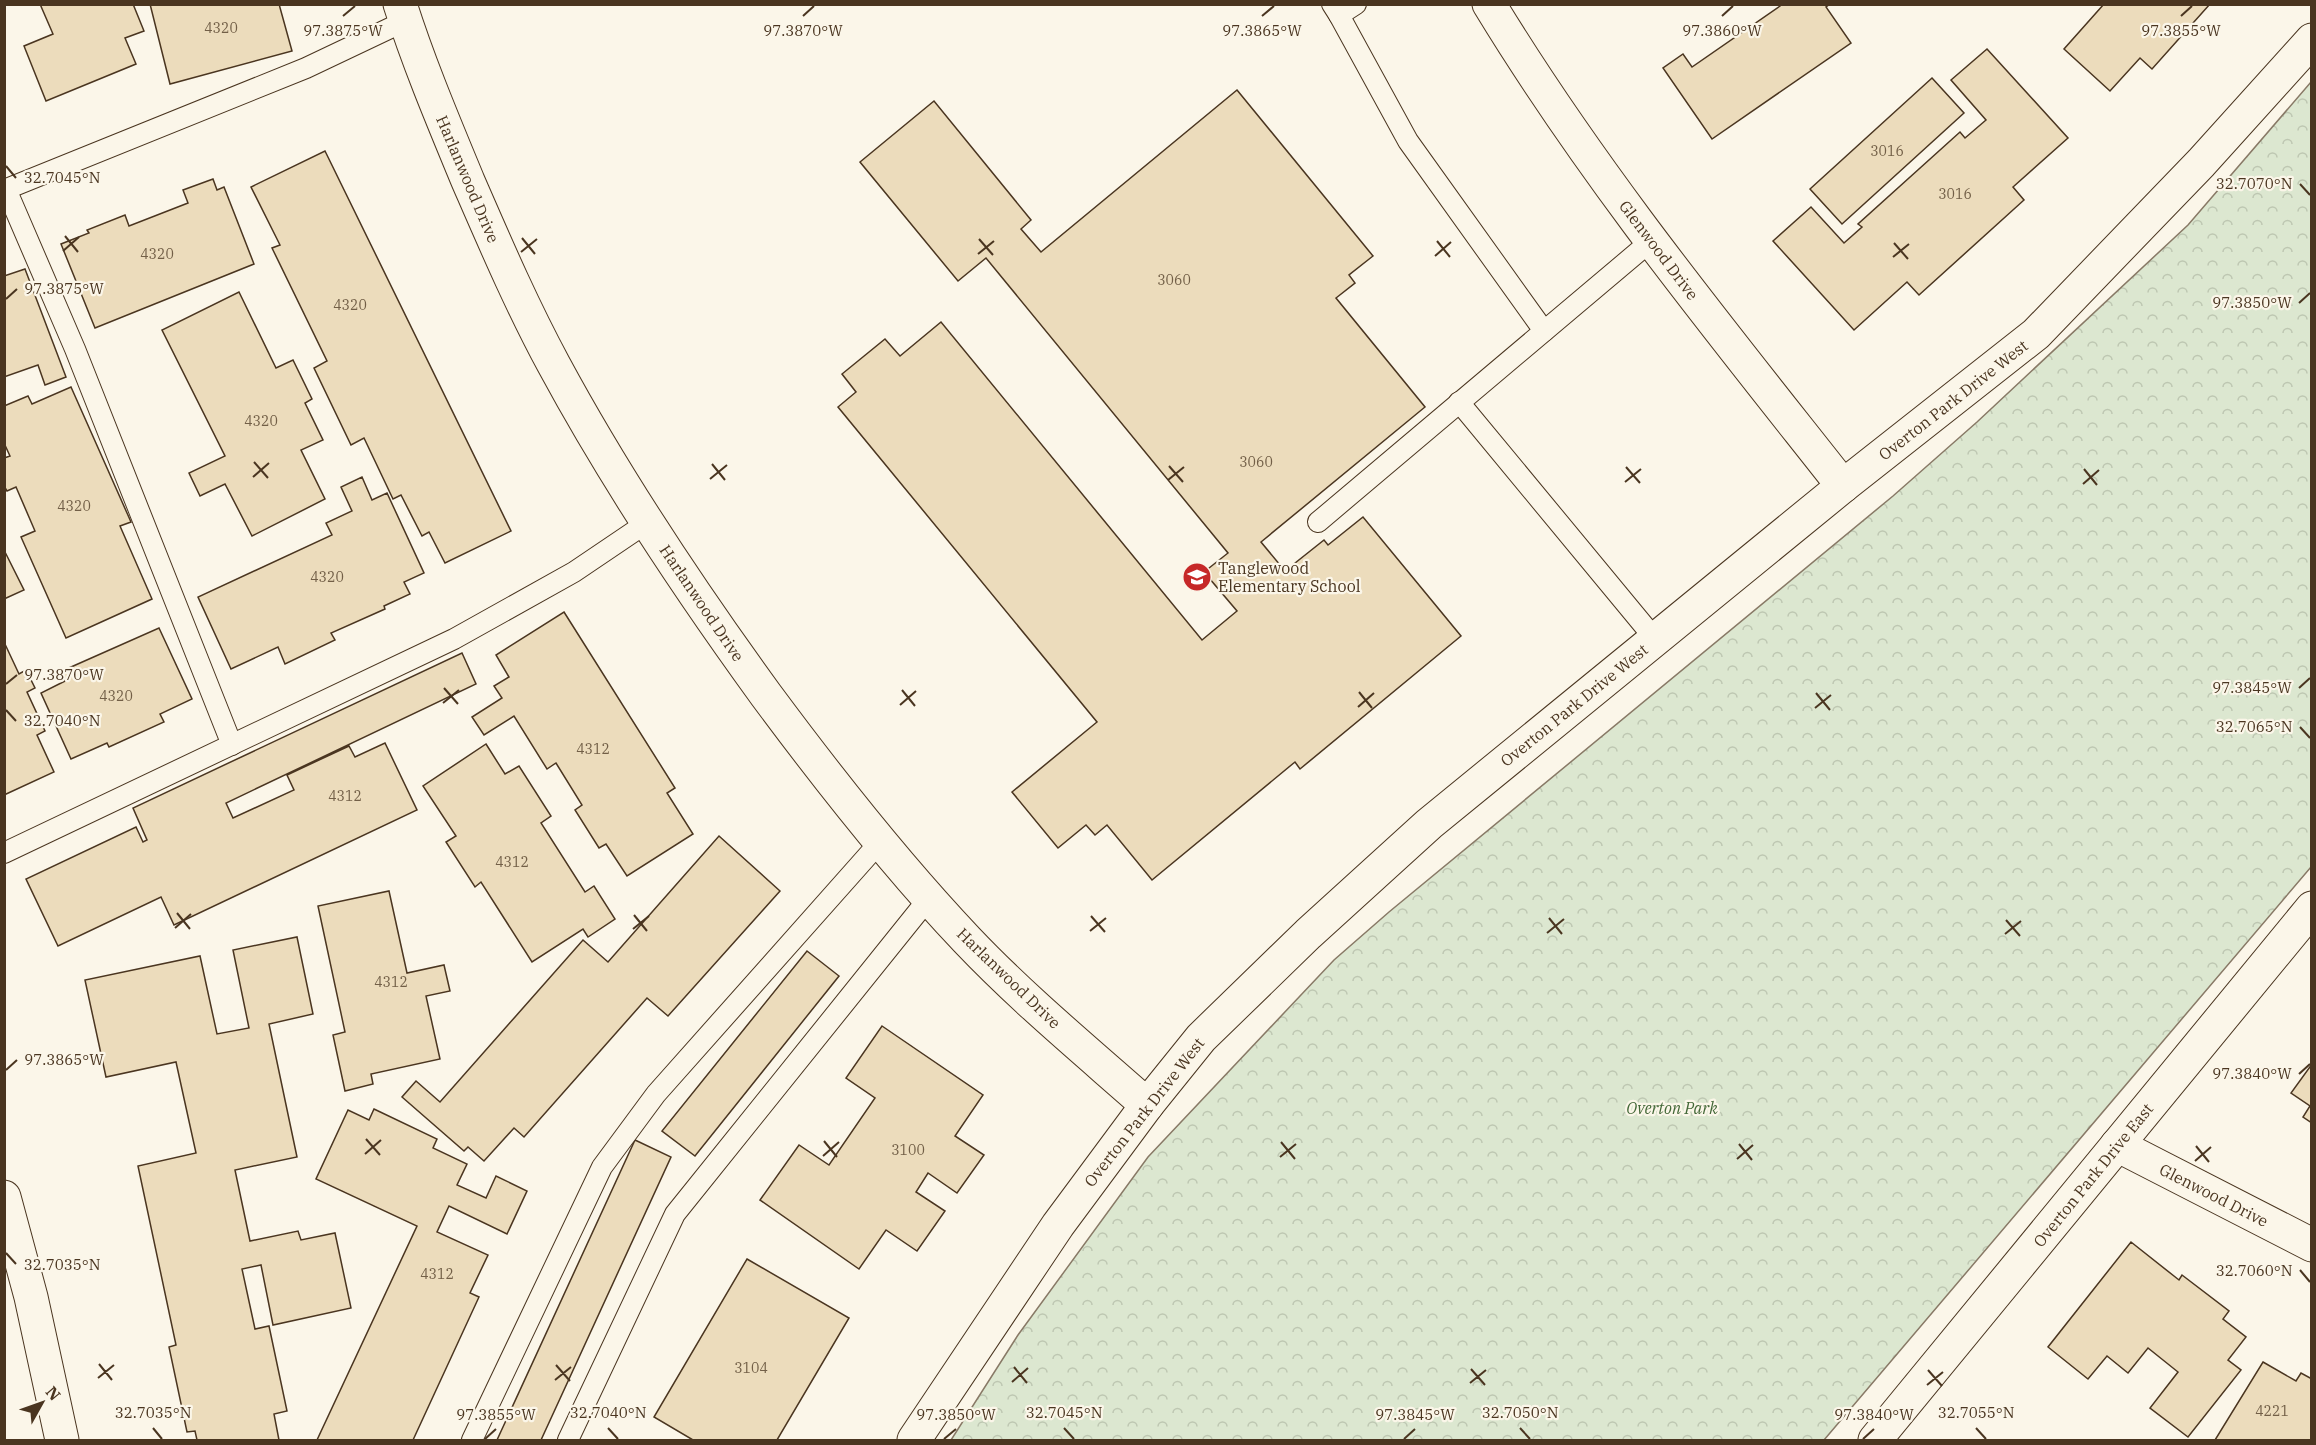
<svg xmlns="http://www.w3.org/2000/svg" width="2316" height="1445" font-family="'IBM Plex Serif',serif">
  <defs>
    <pattern id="park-crowns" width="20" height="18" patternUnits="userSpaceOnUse" patternTransform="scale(1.5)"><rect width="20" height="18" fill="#dce7d0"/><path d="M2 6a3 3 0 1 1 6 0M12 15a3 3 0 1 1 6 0" fill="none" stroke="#bec7b2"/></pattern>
  </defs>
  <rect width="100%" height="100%" fill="#fbf6e9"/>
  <path fill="url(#park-crowns)" stroke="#887966" stroke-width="1.5" d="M2311 82V867L1824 1440H951L1018 1335 1148 1157 1334 960 1389 912 1893 496 1977 422 2188 225Z"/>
  <g fill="#ecdcbc" stroke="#4a3520" stroke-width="1.5">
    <path d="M40 4H133L144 31 125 38 136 64 46 101 24 46 53 34Z"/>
    <path d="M150 4H279L292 51 170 84Z"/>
    <path d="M1779 4H1830L1826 7 1851 43 1712 139 1663 68 1683 54 1692 67 1780 6Z"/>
    <path d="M2104 4H2210L2152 69 2140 58 2110 91 2064 49Z"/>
    <path d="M1987 49 2068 138 2013 187 2024 200 1919 295 1907 282 1854 330 1773 241 1811 207 1844 243 1862 227 1858 224 1960 132 1965 138 1986 120 1951 80Z"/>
    <path d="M1932 78 1964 113 1842 224 1810 189Z"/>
    <path d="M1237 90 1373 256 1349 275 1355 283 1336 298 1425 407 1261 542 1285 571 1324 540 1328 545 1363 517 1461 636 1300 769 1295 762 1152 880 1107 825 1095 835 1086 825 1058 848 1012 792 1097 722 838 407 856 392 842 374 885 339 900 356 941 322 1202 640 1237 611 1204 572 1228 553 986 258 958 281 860 162 934 101 1031 220 1021 229 1041 252Z"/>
    <path d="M325 151 511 531 445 563 429 532 422 536 401 495 393 499 364 438 351 445 314 368 327 361 272 248 280 245 251 187Z"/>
    <path d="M213 179 217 190 224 187 254 264 95 328 61 244 89 233 87 230 125 215 129 226 188 203 183 190Z"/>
    <path d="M25 269 66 377 45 385 38 365 4 377V276Z"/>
    <path d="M239 292 276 368 293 360 312 399 305 403 323 440 301 450 325 499 252 536 225 484 200 496 189 473 225 456 162 330Z"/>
    <path d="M71 387 131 522 120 526 152 599 66 638 21 537 35 531 16 487 7 491 4 486V458L10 456 4 443V406L28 396 32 404Z"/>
    <path d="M362 477 372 500 387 493 424 573 404 582 410 594 384 606 385 609 331 633 335 640 285 664 278 647 231 669 198 597 332 535 326 523 352 511 341 487Z"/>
    <path d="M4 550 24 590 4 599Z"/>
    <path d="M564 612 675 788 667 793 693 834 627 876 606 844 599 848 575 810 582 805 556 763 547 769 514 716 484 735 472 717 502 698 494 686 509 677 496 655Z"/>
    <path d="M159 628 192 699 160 714 164 722 109 747 107 743 71 759 41 693 65 681 62 671Z"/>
    <path d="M4 642 19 674 26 670 35 688 27 692 45 731 37 735 54 772 4 795Z"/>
    <path d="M462 653 476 684 226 803 233 818 294 790 287 775 349 746 355 757 385 743 417 810 174 925 161 897 58 946 26 879 136 827 143 842 147 840 133 808Z"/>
    <path d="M486 744 505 774 519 766 551 816 541 823 585 892 594 886 615 919 588 937 583 929 532 962 481 882 475 887 446 842 456 836 423 786Z"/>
    <path d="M719 836 780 891 668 1016 647 998 524 1137 514 1128 484 1161 468 1147 464 1151 402 1097 416 1081 440 1102 583 940 608 962Z"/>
    <path d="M389 891 407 973 444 965 450 991 426 996 440 1059 371 1074 373 1084 345 1091 333 1035 345 1032 318 906Z"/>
    <path d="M297 937 313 1014 269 1024 297 1157 235 1170 250 1241 298 1231 301 1240 335 1233 351 1308 273 1325 261 1265 242 1269 255 1329 269 1326 287 1411 274 1414 279 1440H197L195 1431 187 1432 169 1347 176 1345 138 1166 196 1153 176 1062 106 1077 85 980 200 956 217 1034 249 1028 233 950Z"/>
    <path d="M807 951 839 976 695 1156 662 1131Z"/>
    <path d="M882 1026 983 1095 955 1136 984 1155 957 1193 928 1173 916 1192 945 1211 917 1251 886 1230 859 1269 760 1200 799 1145 829 1165 875 1098 846 1078Z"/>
    <path d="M2312 1064V1123L2303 1117 2310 1106 2291 1093Z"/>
    <path d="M374 1109 437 1139 433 1148 467 1164 457 1185 486 1198 496 1176 527 1191 507 1234 449 1206 437 1232 488 1255 470 1293 479 1297 413 1440H317L417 1226 316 1179 348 1110 369 1120Z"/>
    <path d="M635 1140 671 1157 541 1440H497Z"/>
    <path d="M2131 1242 2179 1280 2182 1275 2229 1311 2223 1319 2246 1337 2228 1360 2241 1370 2188 1437 2150 1408 2178 1372 2148 1348 2128 1373 2107 1356 2088 1379 2048 1347Z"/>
    <path d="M747 1259 849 1318 777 1440H693L654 1417Z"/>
    <path d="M2263 1362 2296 1381 2301 1373 2312 1379V1440H2215Z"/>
  </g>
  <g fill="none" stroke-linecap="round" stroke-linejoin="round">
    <g stroke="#4a3520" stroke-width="22">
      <g id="service">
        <path d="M1332 4 1339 15 1356 4"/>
        <path d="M1339 15 1408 141 1544 331"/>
        <path d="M6 189 75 349 232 745"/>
        <path d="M4 190 306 68 405 21"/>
        <path d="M1459 402 1655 639"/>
        <path d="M1318 522 1651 241"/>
        <path d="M4 853 454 639 574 572 648 522"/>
        <path d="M472 1440 602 1167 656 1094 879 843"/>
        <path d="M568 1440 675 1214 929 898"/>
      </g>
    </g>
    <g stroke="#4a3520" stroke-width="35">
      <g id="minor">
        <path d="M400 4C419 64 444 123 468 181 495 243 522 306 554 365 616 480 689 589 766 695 829 780 894 863 967 940 1023 999 1086 1051 1147 1105"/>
        <path d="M1489 4C1593 175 1720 330 1843 486"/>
        <path d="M2117 1145 2312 1245"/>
        <path d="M914 1440 1058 1225 1147 1105 1201 1038 1308 934 1429 824 1843 486 2036 334 2201 163 2312 40"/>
        <path d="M1875 1440 2312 908"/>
      </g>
    </g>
    <g stroke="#4a3520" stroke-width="35">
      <path id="secondary" d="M4 1197 31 1297 62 1440"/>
    </g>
    <use href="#service" stroke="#fbf6e9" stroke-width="20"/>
    <use href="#minor" stroke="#fbf6e9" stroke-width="33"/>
    <use href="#secondary" stroke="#fbf6e9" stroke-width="33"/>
  </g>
  <path fill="none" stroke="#4a3520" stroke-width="2" d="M343 16 355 6M803 16 814 6M1262 16 1274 6M1722 16 1733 6M2181 16 2192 6M6 166 16 178M2300 184 2310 195M65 236 78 252M522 238 535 254M979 239 993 255M1437 241 1450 257M1894 243 1908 259M63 251 79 237M521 252 537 239M978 254 994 241M1435 256 1451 242M1893 257 1909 244M6 299 17 289M2299 303 2310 293M254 462 268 478M712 464 725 480M1169 466 1183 482M1626 467 1640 483M2084 469 2097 485M253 477 269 463M710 479 727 465M1168 480 1184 467M1625 482 1641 469M2083 484 2099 470M6 684 17 675M444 688 458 704M2299 688 2310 678M902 690 915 706M1359 692 1372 708M1816 693 1830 710M443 703 459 690M900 705 916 691M1358 707 1374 693M1815 708 1831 695M6 710 16 721M2300 727 2310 738M177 913 190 929M634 915 647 931M1091 916 1105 932M1549 918 1562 934M2006 920 2020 936M175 928 191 914M633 929 649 916M1090 931 1106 918M1547 933 1564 919M2005 934 2021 921M6 1070 17 1060M2299 1074 2310 1064M366 1139 380 1155M824 1141 837 1157M1281 1142 1295 1159M1739 1144 1752 1160M2196 1146 2209 1162M365 1154 381 1140M823 1156 839 1142M1280 1157 1296 1144M1737 1159 1753 1145M2195 1161 2211 1147M6 1253 16 1264M2300 1270 2310 1282M99 1364 112 1380M556 1365 570 1381M1014 1367 1027 1383M1471 1369 1485 1385M1928 1370 1942 1386M98 1378 114 1365M555 1380 571 1367M1012 1382 1028 1368M1470 1383 1486 1370M1927 1385 1943 1372M153 1428 162 1439M608 1428 618 1439M1064 1428 1074 1439M1520 1428 1530 1439M1976 1428 1986 1439M485 1439 496 1429M944 1439 956 1429M1404 1439 1415 1429M1863 1439 1874 1429"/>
  <defs>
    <g id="school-disc" transform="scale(1.5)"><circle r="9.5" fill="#c62828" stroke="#fbf6e9"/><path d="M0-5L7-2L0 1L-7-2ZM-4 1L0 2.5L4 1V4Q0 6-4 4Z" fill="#fff"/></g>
  </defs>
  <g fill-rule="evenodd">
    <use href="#school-disc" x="1197" y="577"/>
  </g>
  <g text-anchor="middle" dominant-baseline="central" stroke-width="4.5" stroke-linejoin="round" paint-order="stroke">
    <g font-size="14" fill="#725f47">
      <text x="221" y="28">4320</text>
      <text x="1887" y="151">3016</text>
      <text x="1955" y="194">3016</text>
      <text x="157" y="254">4320</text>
      <text x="1174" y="280">3060</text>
      <text x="350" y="305">4320</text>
      <text x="261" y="421">4320</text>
      <text x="1256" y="462">3060</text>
      <text x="74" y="506">4320</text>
      <text x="327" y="577">4320</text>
      <text x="116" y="696">4320</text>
      <text x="593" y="749">4312</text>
      <text x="345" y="796">4312</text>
      <text x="512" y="862">4312</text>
      <text x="391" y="982">4312</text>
      <text x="908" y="1150">3100</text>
      <text x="437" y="1274">4312</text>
      <text x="751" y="1368">3104</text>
      <text x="2272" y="1411">4221</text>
    </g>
    <g font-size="16" fill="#4a3520" stroke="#fbf6e9">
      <text transform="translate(468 179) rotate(67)">Harlanwood Drive</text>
      <text transform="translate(1659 250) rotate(53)">Glenwood Drive</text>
      <text transform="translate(1953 400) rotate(-38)">Overton Park Drive West</text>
      <text transform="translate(702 603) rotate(56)">Harlanwood Drive</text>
      <text transform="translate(1574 705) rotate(-39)">Overton Park Drive West</text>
      <text transform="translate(1009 978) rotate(44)">Harlanwood Drive</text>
      <text transform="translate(1144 1112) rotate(-52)">Overton Park Drive West</text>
      <text transform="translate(2093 1175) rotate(-51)">Overton Park Drive East</text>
      <text transform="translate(2214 1195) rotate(27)">Glenwood Drive</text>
    </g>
    <g font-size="16" fill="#4a3520" stroke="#fbf6e9" text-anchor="start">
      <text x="1218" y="568">Tanglewood<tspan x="1218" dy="18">Elementary School</tspan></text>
    </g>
    <g font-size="16" font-style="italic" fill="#436837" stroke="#fbf6e9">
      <text x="1672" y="1108">Overton Park</text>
    </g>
  </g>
  <g font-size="15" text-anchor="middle" fill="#4a3520" stroke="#fbf6e9" stroke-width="4.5" stroke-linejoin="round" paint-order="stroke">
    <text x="343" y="36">97.3875°W</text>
    <text x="803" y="36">97.3870°W</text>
    <text x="1262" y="36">97.3865°W</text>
    <text x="1722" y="36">97.3860°W</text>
    <text x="2181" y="36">97.3855°W</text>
    <text x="62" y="183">32.7045°N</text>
    <text x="2254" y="189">32.7070°N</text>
    <text x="64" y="294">97.3875°W</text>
    <text x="2252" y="308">97.3850°W</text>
    <text x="64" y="680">97.3870°W</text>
    <text x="2252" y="693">97.3845°W</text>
    <text x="62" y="726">32.7040°N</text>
    <text x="2254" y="732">32.7065°N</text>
    <text x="64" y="1065">97.3865°W</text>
    <text x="2252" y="1079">97.3840°W</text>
    <text x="62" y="1270">32.7035°N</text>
    <text x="2254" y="1276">32.7060°N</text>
    <text x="153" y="1418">32.7035°N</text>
    <text x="608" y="1418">32.7040°N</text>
    <text x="1064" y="1418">32.7045°N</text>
    <text x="1520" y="1418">32.7050°N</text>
    <text x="1976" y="1418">32.7055°N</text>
    <text x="496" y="1420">97.3855°W</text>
    <text x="956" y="1420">97.3850°W</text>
    <text x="1415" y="1420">97.3845°W</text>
    <text x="1874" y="1420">97.3840°W</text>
  </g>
  <rect width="2316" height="1445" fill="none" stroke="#4a3520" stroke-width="12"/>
  <g transform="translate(42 1403) rotate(50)" stroke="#fbf6e9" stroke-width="4.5" paint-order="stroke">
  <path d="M0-4.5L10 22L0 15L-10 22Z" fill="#4a3520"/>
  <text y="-9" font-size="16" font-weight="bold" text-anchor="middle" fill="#4a3520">N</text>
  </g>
</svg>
